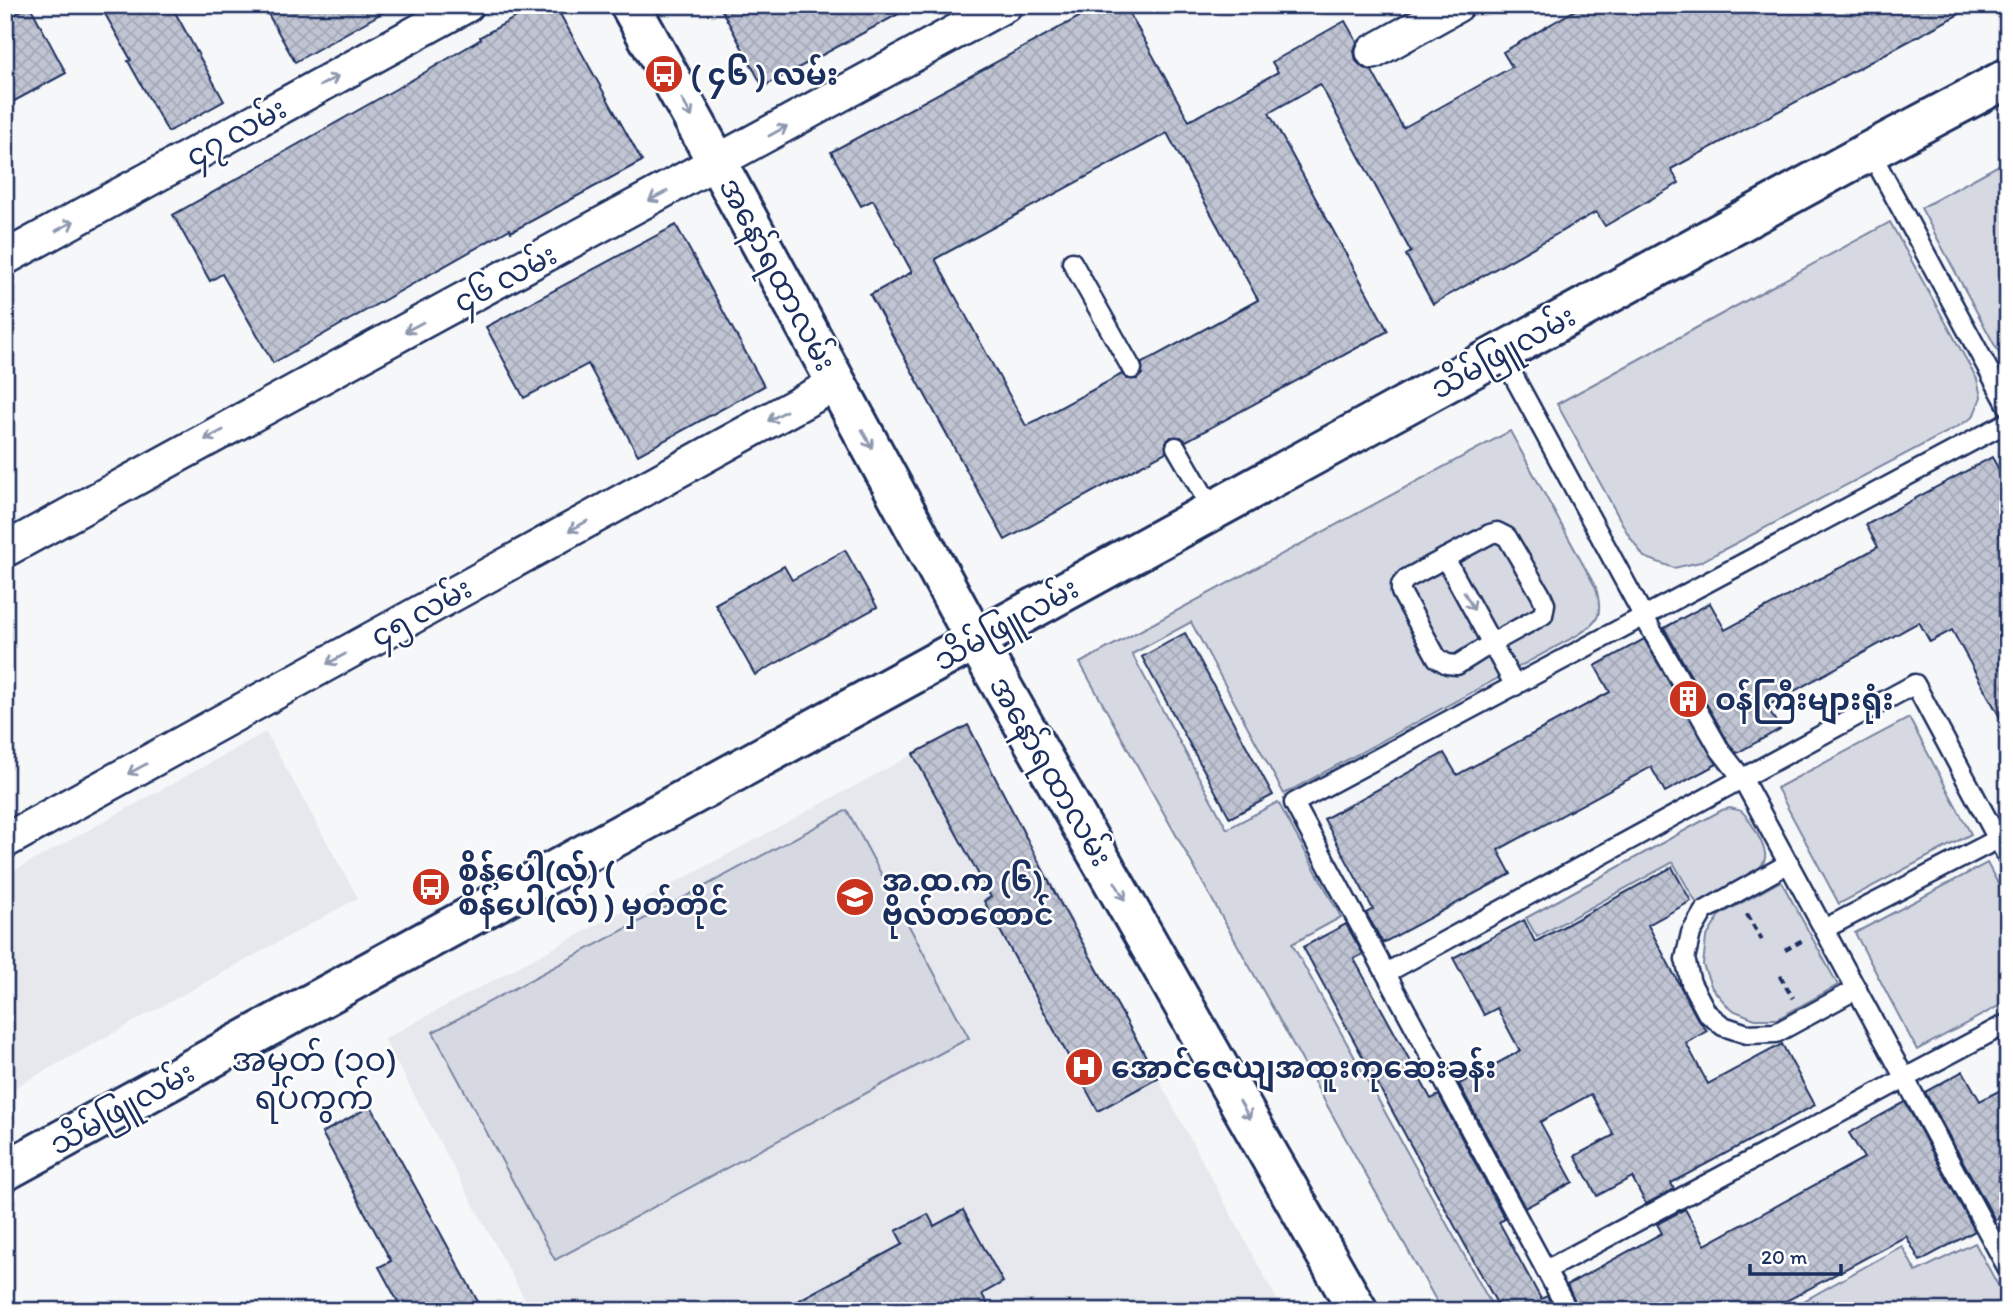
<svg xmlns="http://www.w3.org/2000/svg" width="2013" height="1316" font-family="Itim,'Noto Sans Myanmar',sans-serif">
  <defs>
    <pattern id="building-cross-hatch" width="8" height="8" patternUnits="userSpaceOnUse" patternTransform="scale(1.75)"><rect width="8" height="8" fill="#c0c4d3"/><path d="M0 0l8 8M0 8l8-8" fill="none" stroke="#a4a9b8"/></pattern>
  </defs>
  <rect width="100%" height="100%" fill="#f6f7f9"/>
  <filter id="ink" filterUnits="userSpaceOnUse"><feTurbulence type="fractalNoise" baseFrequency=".0143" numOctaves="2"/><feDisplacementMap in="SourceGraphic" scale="14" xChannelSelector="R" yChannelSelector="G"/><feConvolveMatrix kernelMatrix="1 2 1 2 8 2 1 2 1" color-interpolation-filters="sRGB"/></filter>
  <g filter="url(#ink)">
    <g fill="#e6e8ee">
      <path d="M968 725 1283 1311H531L384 1039Z"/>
      <path d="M266 732 358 898 5 1093V876Z"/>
    </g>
    <g fill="#d6d9e2" stroke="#7884a0" stroke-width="2">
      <path d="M2008 160V370L1921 208Z"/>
      <path d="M1890 222 1977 379 1981 397 1973 417 1957 427 1700 562 1674 568 1644 557 1628 534 1557 404Z"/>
      <path d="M1510 431 1596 588C1603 614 1600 622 1576 636L1284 794 1191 622 1132 654 1227 829 1278 802 1341 917 1292 944 1495 1311H1442L1080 663Z"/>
      <path d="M1909 718 1971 834 1839 904 1777 788Z"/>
      <path d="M1730 808C1732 809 1740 810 1741 811 1749 817 1767 848 1765 858 1764 864 1760 868 1756 872L1697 904 1673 862 1537 937 1526 918 1722 810Z"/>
      <path d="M847 810 969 1038 555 1260 433 1032Z"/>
      <path d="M1987 863 2008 902V1001L1917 1050 1855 933Z"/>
      <path d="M1781 881 1838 985 1777 1019H1755L1730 1009 1712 988 1703 965 1706 938 1720 915Z"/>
      <path d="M1975 1243 2006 1300 2008 1311H1786L1902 1246 1916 1272Z"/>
    </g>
    <g fill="url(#building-cross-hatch)" stroke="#1b2f5e" stroke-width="2" fill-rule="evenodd">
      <path d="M100 5H171L224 101 168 132 128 61 131 60Z"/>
      <path d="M263 5H396L295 62Z"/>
      <path d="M538 5H555L642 161 511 232 510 229 273 363 222 274 210 281 173 215 417 77 481 39 480 37Z"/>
      <path d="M719 5H915L763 87Z"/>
      <path d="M1101 5H1125L1189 121 1278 72 1272 62 1345 21 1357 42 1354 51 1356 61 1363 68 1372 71 1403 128 1512 67 1503 52 1584 5H1976L1671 169 1679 183 1605 226 1596 212 1433 304 1406 255 1411 252 1320 84 1269 113 1388 331 1186 441 1181 437H1171L1166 442V452L1005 540 870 295 912 272 873 200 861 206 831 152ZM1167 133 1258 300 1142 363V374L1137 379H1127L1122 374 1026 426 935 259Z"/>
      <path d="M30 6 66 73 5 106V20Z"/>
      <path d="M676 225 764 386 638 455 588 364 524 398 486 327Z"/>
      <path d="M1992 457 2008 486V732L1952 630 1930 642 1919 622 1767 706 1780 729 1737 753 1729 744 1664 628 1710 603 1725 630 1878 547 1866 525Z"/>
      <path d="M845 550 877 607 755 675 715 604 784 566 792 580Z"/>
      <path d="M1185 633 1273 795 1230 818 1142 657Z"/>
      <path d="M1644 639 1717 764 1665 792 1651 767 1498 850 1511 874 1383 943 1366 913 1373 909 1324 819 1444 753 1457 775 1610 692 1595 666Z"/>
      <path d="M968 725 1058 899 1158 1078 1098 1111 984 901 991 897 913 754Z"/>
      <path d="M1672 867 1691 901 1648 925 1697 1018 1707 1031 1686 1043 1708 1084 1782 1044 1815 1105 1671 1183 1674 1189 1646 1204 1632 1177 1597 1196 1575 1156 1614 1135 1591 1094 1540 1122 1573 1182 1525 1208 1459 1084 1520 1051 1497 1008 1484 1015 1453 958 1524 920 1535 942Z"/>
      <path d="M1346 924 1363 954 1354 959 1431 1099 1439 1095 1505 1219 1499 1222 1541 1299 1547 1296 1555 1311H1501L1303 947Z"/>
      <path d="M1963 1071 1980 1101 2008 1086V1213L1995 1220 1925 1092Z"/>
      <path d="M1905 1102 1975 1231 1920 1261 1906 1236 1768 1311H1579L1567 1285 1662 1233 1657 1224 1685 1209 1705 1245 1864 1158 1849 1133Z"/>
      <path d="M371 1106 441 1234 483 1311H403L379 1267 391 1261 322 1133Z"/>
      <path d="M963 1210 1003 1282 982 1294 991 1311H779L903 1244 896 1231 928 1214 934 1226Z"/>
    </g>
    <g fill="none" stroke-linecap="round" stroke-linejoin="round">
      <g stroke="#1b2f5e" stroke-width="23">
        <g id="lane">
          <path d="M1870 151 2008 406"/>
          <path d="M1072 262 1132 369"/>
          <path d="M1501 353 1644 617 1720 750 1742 778 2008 1269"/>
          <path d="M1176 447 1213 511"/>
          <path d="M1497 532 1507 537 1541 595 1545 604 1543 615 1492 643 1457 665 1447 664 1437 658 1401 592V585L1406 579 1490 534Z"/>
          <path d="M1445 558 1515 686"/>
          <path d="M1789 863 1704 911 1691 933 1685 959 1691 983 1707 1013 1723 1026 1747 1034 1776 1033 1857 989"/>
          <path d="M1824 929 1998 839"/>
          <path d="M1386 973 1915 684 2008 858"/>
          <path d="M1546 1270 2008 1023"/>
          <path d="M1568 1311 1294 803 2008 422"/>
        </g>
      </g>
      <g stroke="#1b2f5e" stroke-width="38">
        <g id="street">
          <path d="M1373 52 1457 5"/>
          <path d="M5 258 467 5"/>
          <path d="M5 550C337 366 673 188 1005 5"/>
          <path d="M5 841 837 383"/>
        </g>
      </g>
      <g stroke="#1b2f5e" stroke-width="44">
        <path id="secondary" d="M630 5 718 164 976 641 1358 1311"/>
      </g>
      <g stroke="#1b2f5e" stroke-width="44">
        <path id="primary" d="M5 1171 1870 151 2008 78"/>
      </g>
      <g stroke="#1b2f5e" stroke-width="4.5" stroke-dasharray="7 5" stroke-linecap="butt">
        <path d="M1747 914 1762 940"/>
        <path d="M1785 950 1803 940"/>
        <path d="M1780 976 1793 998"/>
      </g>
      <use href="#lane" stroke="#fff" stroke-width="18"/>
      <use href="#street" stroke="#fff" stroke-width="33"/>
      <use href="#secondary" stroke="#fff" stroke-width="38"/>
      <use href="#primary" stroke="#fff" stroke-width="38"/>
    </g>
    <defs><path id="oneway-shaft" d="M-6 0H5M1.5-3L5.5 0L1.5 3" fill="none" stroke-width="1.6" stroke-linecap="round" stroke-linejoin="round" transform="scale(1.75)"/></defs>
    <g stroke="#8d97ae">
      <use href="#oneway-shaft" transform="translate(329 81) rotate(-29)"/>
      <use href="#oneway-shaft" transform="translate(687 108) rotate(61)"/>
      <use href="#oneway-shaft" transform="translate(778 131) rotate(-29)"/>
      <use href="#oneway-shaft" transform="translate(658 196) rotate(152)"/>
      <use href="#oneway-shaft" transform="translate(65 226) rotate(-29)"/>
      <use href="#oneway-shaft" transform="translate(414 327) rotate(152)"/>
      <use href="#oneway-shaft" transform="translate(777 416) rotate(151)"/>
      <use href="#oneway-shaft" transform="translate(214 435) rotate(152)"/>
      <use href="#oneway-shaft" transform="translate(867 439) rotate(62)"/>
      <use href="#oneway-shaft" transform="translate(578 526) rotate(151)"/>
      <use href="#oneway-shaft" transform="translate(1469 601) rotate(61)"/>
      <use href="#oneway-shaft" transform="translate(336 659) rotate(151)"/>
      <use href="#oneway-shaft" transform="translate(137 769) rotate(151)"/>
      <use href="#oneway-shaft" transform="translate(1120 891) rotate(60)"/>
      <use href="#oneway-shaft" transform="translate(1245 1110) rotate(60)"/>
    </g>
  </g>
  <defs>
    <g id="bus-disc" transform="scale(2.0125)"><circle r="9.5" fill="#c8321e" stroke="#fff"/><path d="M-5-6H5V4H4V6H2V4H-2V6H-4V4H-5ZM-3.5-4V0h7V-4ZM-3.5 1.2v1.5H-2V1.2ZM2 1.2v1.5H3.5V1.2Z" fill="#fff"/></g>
    <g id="building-disc" transform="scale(2.0125)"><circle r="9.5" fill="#c8321e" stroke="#fff"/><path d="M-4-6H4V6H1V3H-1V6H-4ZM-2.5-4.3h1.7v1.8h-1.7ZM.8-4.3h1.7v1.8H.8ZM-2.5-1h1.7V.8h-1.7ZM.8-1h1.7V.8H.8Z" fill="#fff"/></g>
    <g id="school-disc" transform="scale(2.0125)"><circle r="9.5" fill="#c8321e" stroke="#fff"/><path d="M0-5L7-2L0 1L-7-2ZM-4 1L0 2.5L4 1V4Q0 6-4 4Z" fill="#fff"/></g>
    <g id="hospital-disc" transform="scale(2.0125)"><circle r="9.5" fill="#c8321e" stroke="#fff"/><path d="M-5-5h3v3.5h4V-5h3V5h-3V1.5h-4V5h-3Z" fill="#fff"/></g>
  </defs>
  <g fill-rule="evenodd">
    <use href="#bus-disc" x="664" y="74"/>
    <use href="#building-disc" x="1688" y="699"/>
    <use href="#bus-disc" x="431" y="887"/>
    <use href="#school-disc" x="855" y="897"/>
    <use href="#hospital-disc" x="1084" y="1067"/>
  </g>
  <g text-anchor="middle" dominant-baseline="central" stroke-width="5" stroke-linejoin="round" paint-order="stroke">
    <g font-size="30" font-weight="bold" fill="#1b2f5e" stroke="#fff" text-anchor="start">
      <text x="691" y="74">( ၄၆ ) လမ်း</text>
      <text x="1715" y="699">ဝန်ကြီးများရုံး</text>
      <text x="458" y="870">စိန့်ပေါ(လ်) (<tspan x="458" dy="34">စိန်ပေါ(လ်) ) မှတ်တိုင်</tspan></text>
      <text x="882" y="880">အ.ထ.က (၆)<tspan x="882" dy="34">ဗိုလ်တထောင်</tspan></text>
      <text x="1111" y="1067">အောင်ဇေယျအထူးကုဆေးခန်း</text>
    </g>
    <g font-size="30" fill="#1b2f5e" stroke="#fff">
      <text transform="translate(236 132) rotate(-29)">၄၇ လမ်း</text>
      <text transform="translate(778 274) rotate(62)">အနော်ရထာလမ်း</text>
      <text transform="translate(505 278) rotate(-28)">၄၆ လမ်း</text>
      <text transform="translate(1503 352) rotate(-29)">သိမ်ဖြူလမ်း</text>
      <text transform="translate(421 612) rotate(-29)">၄၅ လမ်း</text>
      <text transform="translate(1006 624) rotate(-29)">သိမ်ဖြူလမ်း</text>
      <text transform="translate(1051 771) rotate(60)">အနော်ရထာလမ်း</text>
      <text transform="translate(122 1108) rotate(-29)">သိမ်ဖြူလမ်း</text>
    </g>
    <g font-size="33" fill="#1b2f5e" stroke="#fff">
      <text x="314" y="1059">အမှတ် (၁၀)<tspan x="314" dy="38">ရပ်ကွက်</tspan></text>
    </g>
  </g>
  <rect width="2013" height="1316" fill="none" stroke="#fff" stroke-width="28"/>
  <rect x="14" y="14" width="1985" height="1288" fill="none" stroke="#1b2f5e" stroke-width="2.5" filter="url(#ink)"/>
  <path d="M1750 1264v10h91v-10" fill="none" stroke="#1b2f5e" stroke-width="3.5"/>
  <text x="1761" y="1264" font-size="21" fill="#1b2f5e" stroke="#ffffff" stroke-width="5" paint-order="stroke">20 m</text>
</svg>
